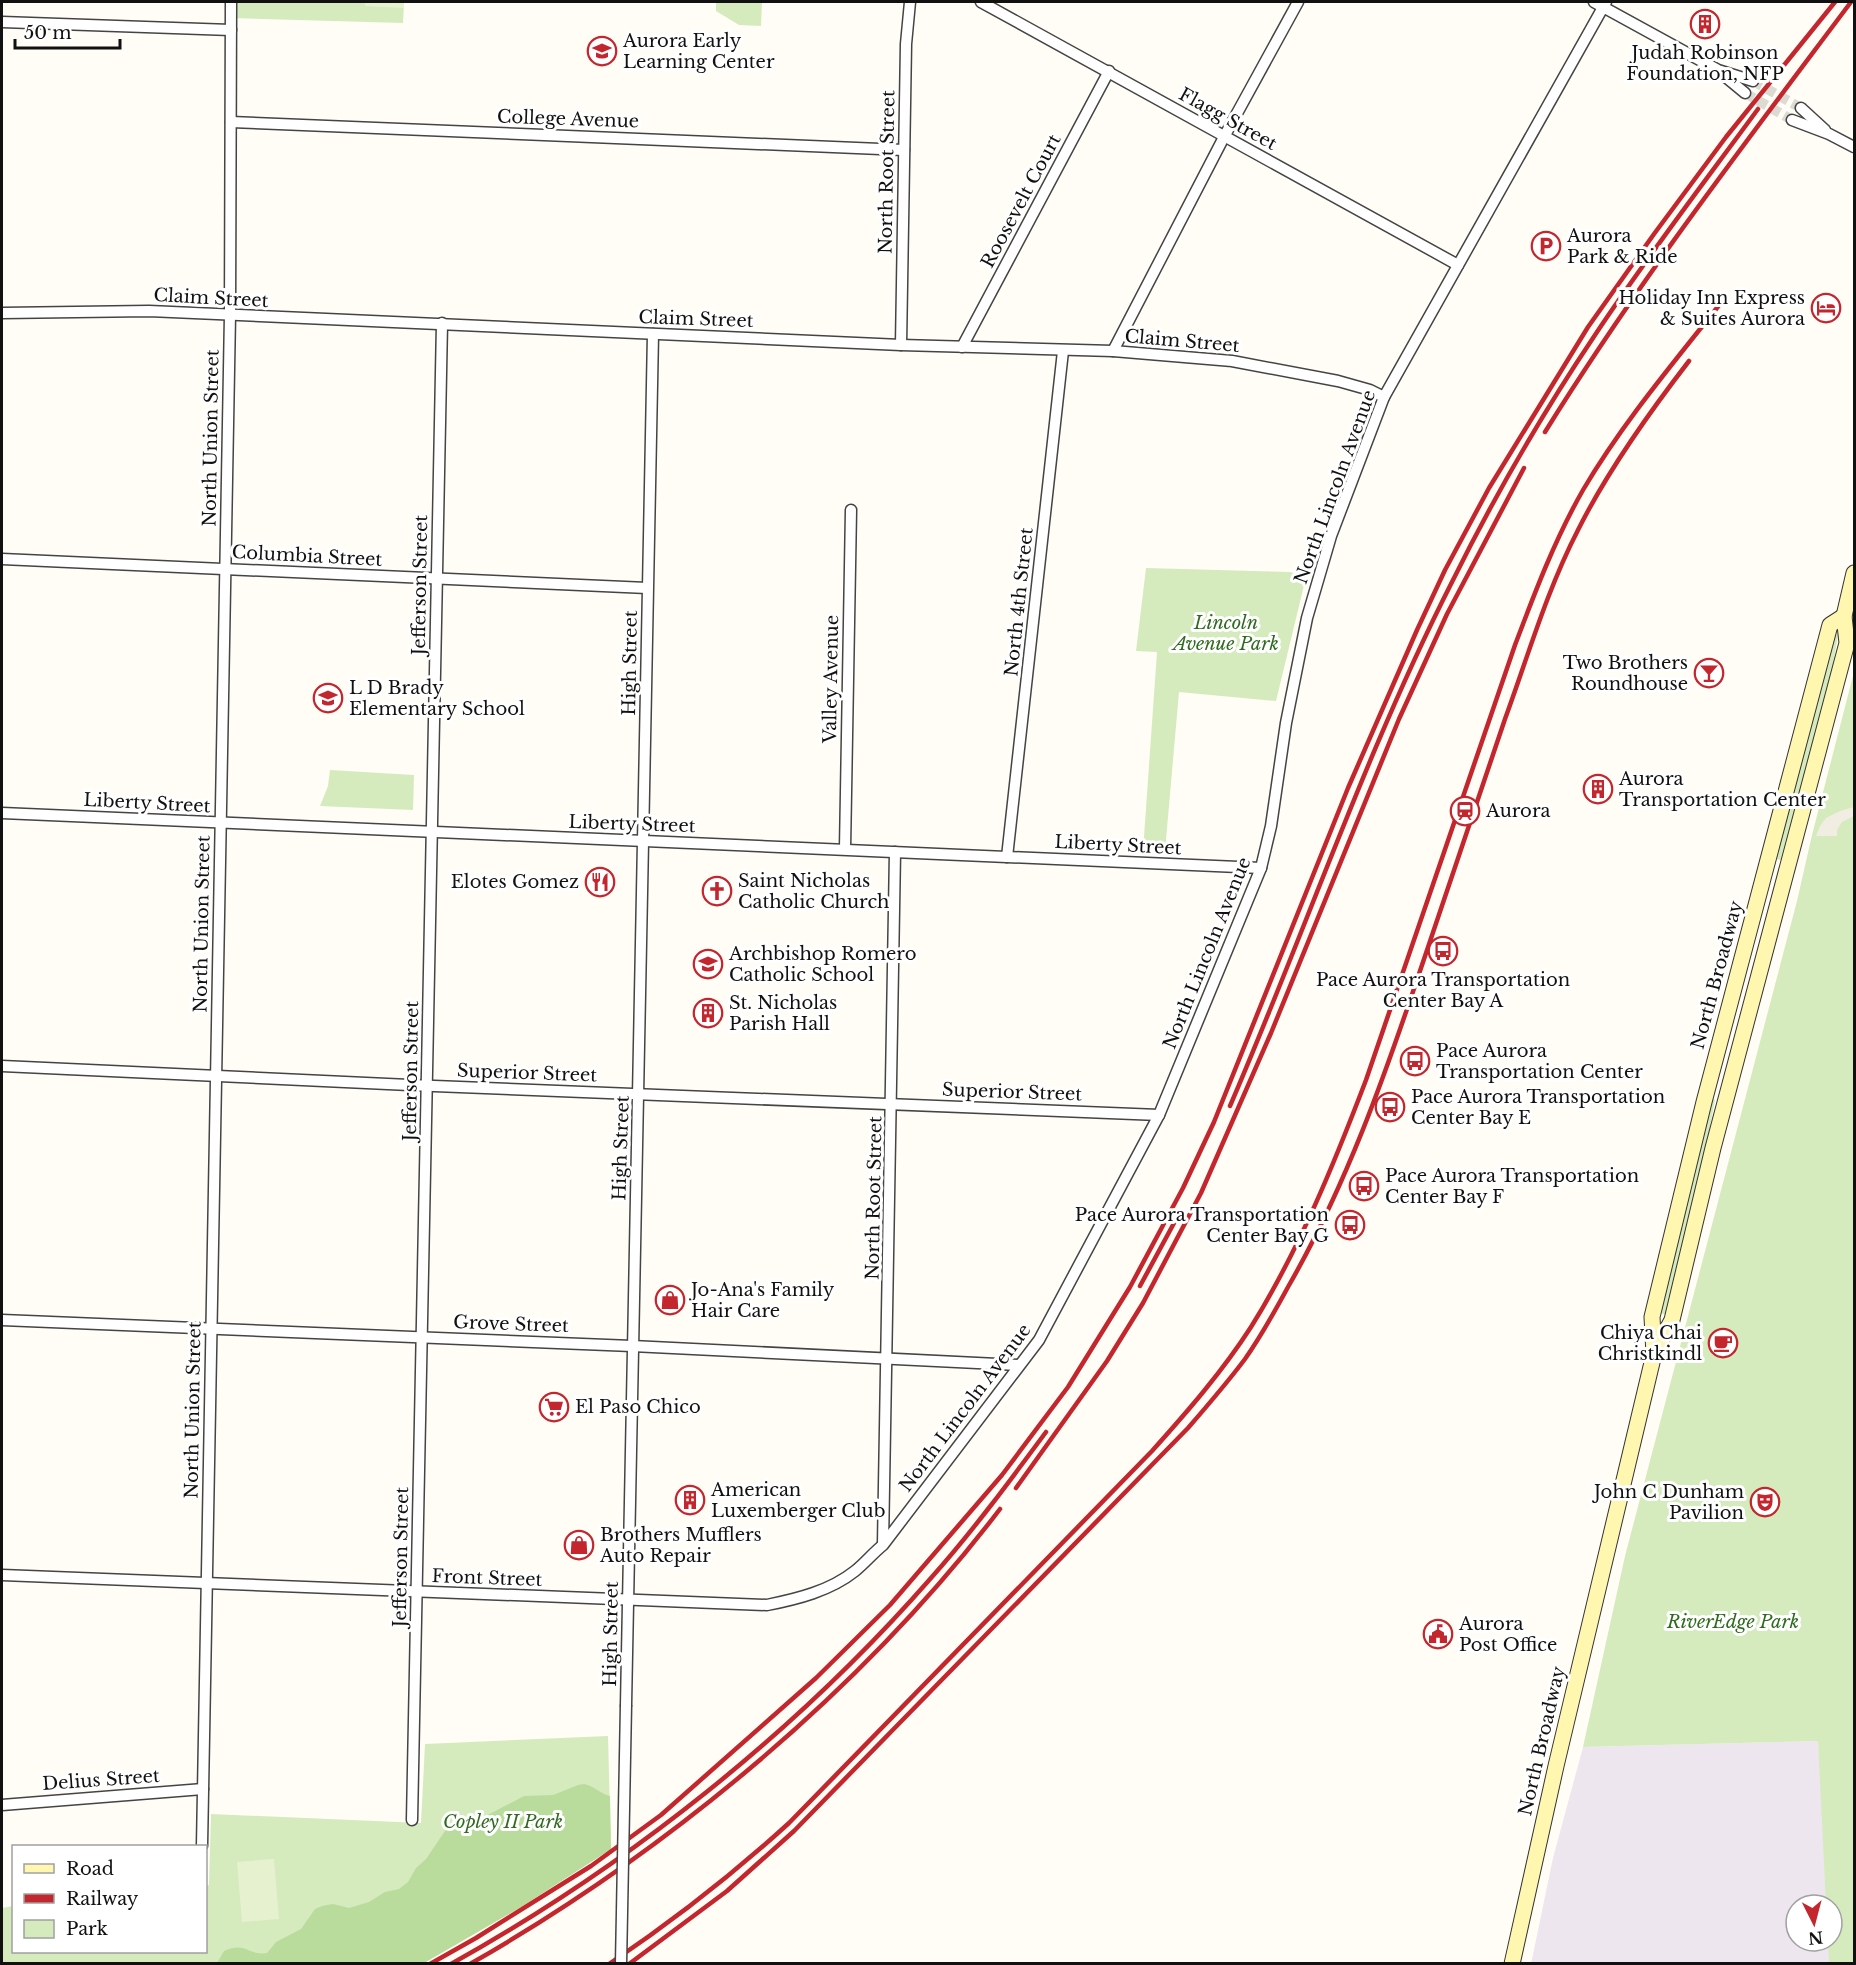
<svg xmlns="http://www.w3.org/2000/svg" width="1856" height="1965" font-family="'Libre Baskerville',serif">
  <rect width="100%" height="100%" fill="#fffdf5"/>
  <path fill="#eee6ef" d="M1818 1741 1832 1905H1796V1941H1832L1835 1963 1531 1964 1553 1858 1583 1747Z"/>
  <g fill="#d5ebbd">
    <path d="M232 2H404L403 23 231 18Z"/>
    <path d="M716 2H762L761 26 739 25 716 11Z"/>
    <path d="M1146 568 1290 572 1306 577 1276 701 1179 692 1165 851H1143L1157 652 1136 651Z"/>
    <path d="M1836 634 1838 635 1831 676 1781 860 1776 859Z"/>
    <path d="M1854 672V1963H1829L1828 1941H1832V1905H1826L1818 1741 1583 1747 1625 1556 1797 901 1812 835Z"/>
    <path d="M330 770 414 775 413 810 320 806 328 786Z"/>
    <path d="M1713 1099 1715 1100 1706 1147 1666 1315 1661 1313Z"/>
    <path d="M608 1736 611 1849 521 1907 424 1963H2V1908L13 1906 14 1952H206V1886L209 1885 211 1814 421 1823 425 1744Z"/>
  </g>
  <path fill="#b9dc9c" d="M584 1784C595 1786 600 1794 610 1796L611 1849 521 1907 424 1963H217L224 1951C247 1941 247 1956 267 1953L276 1942 301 1929 315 1909 322 1906 333 1904 349 1908 369 1902 385 1892 399 1889 408 1882 416 1868 426 1859 449 1825 456 1822 473 1821 482 1818 524 1796 553 1795 578 1785Z"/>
  <g fill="#e6f2cf">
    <path d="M365 2H404V8L365 6Z"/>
    <path d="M274 1859 279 1919 242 1922 237 1862Z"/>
  </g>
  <path fill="#f1ede2" d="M1854 807V816L1842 822 1837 830V836H1816L1820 826 1826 818 1840 811Z"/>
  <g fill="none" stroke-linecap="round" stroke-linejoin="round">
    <g stroke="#dbdad3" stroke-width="10" stroke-dasharray="10 5" stroke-linecap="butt">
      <path d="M1753 81 1801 108"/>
      <path d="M1745 93 1792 120"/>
    </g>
    <g stroke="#444" stroke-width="13">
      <g id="minor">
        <path d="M981 2 1458 265"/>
        <path d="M1594 2 1718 70 1753 81"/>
        <path d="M2 22 231 30"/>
        <path d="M1722 74 1745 93"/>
        <path d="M1801 108 1825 130"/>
        <path d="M1792 120 1829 134 1854 147"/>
        <path d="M231 122 904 150"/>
        <path d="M2 313 149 311 901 345 1113 351 1232 361 1338 381 1370 390 1384 397"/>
        <path d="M901 345 906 44 910 2"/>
        <path d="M962 347 1109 71"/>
        <path d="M1113 351 1224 137 1298 2"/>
        <path d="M2 559 647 588"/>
        <path d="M2 813 1261 868"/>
        <path d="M845 849 851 510"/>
        <path d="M1007 857 1063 351"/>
        <path d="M2 1066 409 1085 1159 1115"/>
        <path d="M2 1320 632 1346 1019 1365"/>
        <path d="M883 1544 895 852"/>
        <path d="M2 1575 767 1605C797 1599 830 1591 855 1571 865 1563 873 1553 883 1545L1039 1340 1159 1115 1261 868 1271 826 1286 723 1307 618 1331 536 1384 397 1606 2"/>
        <path d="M626 1705 653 334"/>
        <path d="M2 1805 203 1789"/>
        <path d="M412 1820 442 323"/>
        <path d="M202 1846 230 315 231 2"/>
      </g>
    </g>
    <g stroke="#333" stroke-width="17">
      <g id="secondary">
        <path d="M1654 1354 1652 1317 1704 1102 1830 625 1844 616"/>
        <path d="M1512 1964 1556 1766 1654 1354 1672 1320 1713 1148 1847 643 1844 616 1854 573"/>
      </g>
    </g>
    <use href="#minor" stroke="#fff" stroke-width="10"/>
    <use href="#secondary" stroke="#fff6b0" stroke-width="15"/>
    <g stroke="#c4262e" stroke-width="4.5">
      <path d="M1545 432C1638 282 1746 142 1851 2"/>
      <path d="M1230 1106C1305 932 1366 751 1452 582 1494 497 1542 414 1595 335 1646 258 1703 184 1758 109"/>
      <path d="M1140 1286 1180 1212"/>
      <path d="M1016 1488 1107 1361 1143 1303 1201 1193 1271 1033 1399 719 1447 614 1524 468"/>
      <path d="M430 1964 476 1938 591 1866 661 1815 816 1678 890 1605 1002 1475 1068 1387 1130 1287 1183 1188 1214 1122 1348 788 1417 630 1445 570 1489 488 1588 327 1654 234 1726 137 1835 2"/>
      <path d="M451 1964C629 1865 797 1731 931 1578 972 1532 1009 1482 1046 1432"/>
      <path d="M470 1964C668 1851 862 1690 1000 1509"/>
      <path d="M609 1964C673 1921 732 1875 789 1823L1152 1451C1187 1412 1222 1372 1251 1327 1299 1250 1334 1164 1366 1080L1515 645C1535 592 1555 539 1583 490 1623 422 1675 361 1724 299"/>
      <path d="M629 1964 727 1891 794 1831 1188 1428C1208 1405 1227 1383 1245 1359 1261 1336 1275 1311 1288 1287 1346 1186 1384 1078 1421 968 1449 885 1477 802 1505 719 1528 656 1547 590 1578 530 1608 470 1648 414 1689 361"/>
    </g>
    <g stroke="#444" stroke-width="13" stroke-linecap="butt">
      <path id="minor-bridge" d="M621 1964 626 1705"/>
    </g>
    <use href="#minor-bridge" stroke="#fff" stroke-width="10"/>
  </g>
  <defs>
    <g id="building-ring" transform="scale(1.5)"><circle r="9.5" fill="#fff" stroke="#c4262e" stroke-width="1.5"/><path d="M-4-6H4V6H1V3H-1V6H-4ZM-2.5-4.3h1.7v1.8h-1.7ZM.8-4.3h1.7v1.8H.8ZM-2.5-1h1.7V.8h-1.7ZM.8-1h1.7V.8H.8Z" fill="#c4262e"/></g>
    <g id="school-ring" transform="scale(1.5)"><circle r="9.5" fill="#fff" stroke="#c4262e" stroke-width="1.5"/><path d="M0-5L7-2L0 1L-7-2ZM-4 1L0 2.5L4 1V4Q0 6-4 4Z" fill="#c4262e"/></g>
    <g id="parking-ring" transform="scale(1.5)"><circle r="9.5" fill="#fff" stroke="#c4262e" stroke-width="1.5"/><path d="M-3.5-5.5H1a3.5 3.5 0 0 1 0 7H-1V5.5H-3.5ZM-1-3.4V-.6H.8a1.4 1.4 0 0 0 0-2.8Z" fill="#c4262e"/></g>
    <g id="hotel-ring" transform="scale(1.5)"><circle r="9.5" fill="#fff" stroke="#c4262e" stroke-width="1.5"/><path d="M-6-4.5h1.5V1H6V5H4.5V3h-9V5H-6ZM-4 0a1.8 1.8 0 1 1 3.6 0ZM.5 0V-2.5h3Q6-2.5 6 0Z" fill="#c4262e"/></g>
    <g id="bar-ring" transform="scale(1.5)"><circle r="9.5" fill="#fff" stroke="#c4262e" stroke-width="1.5"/><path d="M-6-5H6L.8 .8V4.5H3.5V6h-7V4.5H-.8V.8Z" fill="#c4262e"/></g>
    <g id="station-ring" transform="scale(1.5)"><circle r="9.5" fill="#fff" stroke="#c4262e" stroke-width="1.5"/><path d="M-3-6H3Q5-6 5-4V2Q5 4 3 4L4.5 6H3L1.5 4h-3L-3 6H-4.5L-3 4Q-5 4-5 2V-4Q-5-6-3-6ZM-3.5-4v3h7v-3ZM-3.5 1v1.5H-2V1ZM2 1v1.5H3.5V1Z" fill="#c4262e"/></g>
    <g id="restaurant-ring" transform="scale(1.5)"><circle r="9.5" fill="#fff" stroke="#c4262e" stroke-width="1.5"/><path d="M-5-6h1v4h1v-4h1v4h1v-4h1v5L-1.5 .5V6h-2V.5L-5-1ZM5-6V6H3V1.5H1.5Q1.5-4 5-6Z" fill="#c4262e"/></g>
    <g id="church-ring" transform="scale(1.5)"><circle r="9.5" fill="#fff" stroke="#c4262e" stroke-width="1.5"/><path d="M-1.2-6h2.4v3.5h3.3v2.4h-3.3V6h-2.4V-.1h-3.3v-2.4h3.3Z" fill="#c4262e"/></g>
    <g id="bus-ring" transform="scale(1.5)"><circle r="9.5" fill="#fff" stroke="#c4262e" stroke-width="1.5"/><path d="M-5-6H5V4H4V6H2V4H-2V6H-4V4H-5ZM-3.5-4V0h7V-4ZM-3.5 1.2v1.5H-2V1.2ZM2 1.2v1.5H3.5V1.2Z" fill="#c4262e"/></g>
    <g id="shop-ring" transform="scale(1.5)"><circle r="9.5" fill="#fff" stroke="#c4262e" stroke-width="1.5"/><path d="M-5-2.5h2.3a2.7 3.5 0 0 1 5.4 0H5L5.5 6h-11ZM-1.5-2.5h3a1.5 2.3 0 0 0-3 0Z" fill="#c4262e"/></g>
    <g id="cafe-ring" transform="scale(1.5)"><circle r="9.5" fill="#fff" stroke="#c4262e" stroke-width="1.5"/><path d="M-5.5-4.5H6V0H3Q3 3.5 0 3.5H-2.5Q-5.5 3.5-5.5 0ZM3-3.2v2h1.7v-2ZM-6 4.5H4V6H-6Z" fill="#c4262e"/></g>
    <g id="supermarket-ring" transform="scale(1.5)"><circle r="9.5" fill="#fff" stroke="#c4262e" stroke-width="1.5"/><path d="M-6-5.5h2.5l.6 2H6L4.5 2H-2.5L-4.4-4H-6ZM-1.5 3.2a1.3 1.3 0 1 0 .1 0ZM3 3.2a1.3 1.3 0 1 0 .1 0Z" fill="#c4262e"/></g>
    <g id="theatre-ring" transform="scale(1.5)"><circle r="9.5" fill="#fff" stroke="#c4262e" stroke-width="1.5"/><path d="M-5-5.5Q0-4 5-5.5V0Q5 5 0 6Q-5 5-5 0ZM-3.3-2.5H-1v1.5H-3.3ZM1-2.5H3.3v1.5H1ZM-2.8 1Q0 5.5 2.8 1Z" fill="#c4262e"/></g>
    <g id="civic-ring" transform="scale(1.5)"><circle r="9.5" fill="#fff" stroke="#c4262e" stroke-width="1.5"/><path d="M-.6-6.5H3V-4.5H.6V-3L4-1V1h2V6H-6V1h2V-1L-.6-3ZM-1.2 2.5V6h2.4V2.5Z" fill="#c4262e"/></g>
  </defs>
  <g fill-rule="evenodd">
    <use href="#building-ring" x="1705" y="24"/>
    <use href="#school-ring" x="602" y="51"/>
    <use href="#parking-ring" x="1546" y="246"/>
    <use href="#hotel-ring" x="1826" y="308"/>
    <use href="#bar-ring" x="1709" y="673"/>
    <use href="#school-ring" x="328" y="698"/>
    <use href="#building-ring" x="1598" y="789"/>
    <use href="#station-ring" x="1465" y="811"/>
    <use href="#restaurant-ring" x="600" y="882"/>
    <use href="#church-ring" x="717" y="891"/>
    <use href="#bus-ring" x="1443" y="951"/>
    <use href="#school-ring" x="708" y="964"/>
    <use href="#building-ring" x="708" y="1013"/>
    <use href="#bus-ring" x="1415" y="1061"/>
    <use href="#bus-ring" x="1390" y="1107"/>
    <use href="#bus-ring" x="1364" y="1186"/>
    <use href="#bus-ring" x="1350" y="1225"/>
    <use href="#shop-ring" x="670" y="1300"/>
    <use href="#cafe-ring" x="1723" y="1343"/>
    <use href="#supermarket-ring" x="554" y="1407"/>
    <use href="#building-ring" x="690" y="1500"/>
    <use href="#theatre-ring" x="1765" y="1502"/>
    <use href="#shop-ring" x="579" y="1545"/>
    <use href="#civic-ring" x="1438" y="1634"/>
  </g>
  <g text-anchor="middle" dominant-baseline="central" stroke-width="6" stroke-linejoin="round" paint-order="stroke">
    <g font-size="18" fill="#111" stroke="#fff" text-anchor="start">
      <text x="623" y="41">Aurora Early<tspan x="623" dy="21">Learning Center</tspan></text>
      <text x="1705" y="53" text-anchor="middle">Judah Robinson<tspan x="1705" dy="21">Foundation, NFP</tspan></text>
      <text x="1567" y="236">Aurora<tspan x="1567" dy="21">Park &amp; Ride</tspan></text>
      <text x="1805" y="298" text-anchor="end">Holiday Inn Express<tspan x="1805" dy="21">&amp; Suites Aurora</tspan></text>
      <text x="1688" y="663" text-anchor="end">Two Brothers<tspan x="1688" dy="21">Roundhouse</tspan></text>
      <text x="349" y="688">L D Brady<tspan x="349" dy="21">Elementary School</tspan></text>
      <text x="1619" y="779">Aurora<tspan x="1619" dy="21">Transportation Center</tspan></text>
      <text x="1486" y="811">Aurora</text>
      <text x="738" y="881">Saint Nicholas<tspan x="738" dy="21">Catholic Church</tspan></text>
      <text x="579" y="882" text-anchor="end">Elotes Gomez</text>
      <text x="729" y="954">Archbishop Romero<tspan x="729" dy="21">Catholic School</tspan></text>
      <text x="1443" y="980" text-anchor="middle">Pace Aurora Transportation<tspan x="1443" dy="21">Center Bay A</tspan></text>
      <text x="729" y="1003">St. Nicholas<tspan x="729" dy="21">Parish Hall</tspan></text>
      <text x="1436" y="1051">Pace Aurora<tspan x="1436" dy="21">Transportation Center</tspan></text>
      <text x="1411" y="1097">Pace Aurora Transportation<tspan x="1411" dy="21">Center Bay E</tspan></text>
      <text x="1385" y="1176">Pace Aurora Transportation<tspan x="1385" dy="21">Center Bay F</tspan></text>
      <text x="1329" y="1215" text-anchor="end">Pace Aurora Transportation<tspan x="1329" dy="21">Center Bay G</tspan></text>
      <text x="691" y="1290">Jo-Ana's Family<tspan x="691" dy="21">Hair Care</tspan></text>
      <text x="1702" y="1333" text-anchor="end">Chiya Chai<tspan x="1702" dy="21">Christkindl</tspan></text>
      <text x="575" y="1407">El Paso Chico</text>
      <text x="711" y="1490">American<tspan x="711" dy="21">Luxemberger Club</tspan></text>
      <text x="1744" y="1492" text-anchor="end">John C Dunham<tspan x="1744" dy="21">Pavilion</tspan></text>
      <text x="600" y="1535">Brothers Mufflers<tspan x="600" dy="21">Auto Repair</tspan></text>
      <text x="1459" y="1624">Aurora<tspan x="1459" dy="21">Post Office</tspan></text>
    </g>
    <g font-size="18" fill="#111" stroke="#fff">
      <text transform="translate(568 119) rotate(2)">College Avenue</text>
      <text transform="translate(1228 119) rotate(29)">Flagg Street</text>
      <text transform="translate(887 172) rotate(-89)">North Root Street</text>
      <text transform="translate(1021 201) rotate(-62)">Roosevelt Court</text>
      <text transform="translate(211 298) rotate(3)">Claim Street</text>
      <text transform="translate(696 319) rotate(2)">Claim Street</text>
      <text transform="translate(1182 341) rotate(5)">Claim Street</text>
      <text transform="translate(211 438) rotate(-89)">North Union Street</text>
      <text transform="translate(1335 487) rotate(-70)">North Lincoln Avenue</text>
      <text transform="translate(307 556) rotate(3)">Columbia Street</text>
      <text transform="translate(420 585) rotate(-89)">Jefferson Street</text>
      <text transform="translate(1019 602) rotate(-84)">North 4th Street</text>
      <text transform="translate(630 663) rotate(-89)">High Street</text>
      <text transform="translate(831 679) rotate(-89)">Valley Avenue</text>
      <text transform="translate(147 803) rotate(3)">Liberty Street</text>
      <text transform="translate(632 824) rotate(2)">Liberty Street</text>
      <text transform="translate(1118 845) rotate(3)">Liberty Street</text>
      <text transform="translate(202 924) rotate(-89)">North Union Street</text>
      <text transform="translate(1207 953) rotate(-68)">North Lincoln Avenue</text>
      <text transform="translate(1717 975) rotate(-75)">North Broadway</text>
      <text transform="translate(411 1071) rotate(-89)">Jefferson Street</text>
      <text transform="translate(527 1073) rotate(2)">Superior Street</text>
      <text transform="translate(1012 1092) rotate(2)">Superior Street</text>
      <text transform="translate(621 1148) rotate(-88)">High Street</text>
      <text transform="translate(874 1198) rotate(-89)">North Root Street</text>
      <text transform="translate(511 1324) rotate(2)">Grove Street</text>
      <text transform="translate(965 1408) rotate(-53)">North Lincoln Avenue</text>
      <text transform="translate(193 1410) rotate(-89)">North Union Street</text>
      <text transform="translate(401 1557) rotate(-89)">Jefferson Street</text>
      <text transform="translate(487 1578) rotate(2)">Front Street</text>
      <text transform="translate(611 1634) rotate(-89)">High Street</text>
      <text transform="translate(1542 1741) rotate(-77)">North Broadway</text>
      <text transform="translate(101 1780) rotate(-4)">Delius Street</text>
    </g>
    <g font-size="18" font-style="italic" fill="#2f6b1f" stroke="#fff">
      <text x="1226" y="623">Lincoln<tspan x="1226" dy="21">Avenue Park</tspan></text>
      <text x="1733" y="1622">RiverEdge Park</text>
      <text x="503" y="1822">Copley II Park</text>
    </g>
  </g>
  <rect width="1856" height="1965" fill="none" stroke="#111111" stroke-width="6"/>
  <rect x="12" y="1845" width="195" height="108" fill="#ffffff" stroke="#a0a0a0" stroke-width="1.5"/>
  <rect x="24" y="1864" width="30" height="9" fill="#fff6b0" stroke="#a0a0a0" stroke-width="1.5"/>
  <text x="66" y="1875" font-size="18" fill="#111111">Road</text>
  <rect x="24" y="1894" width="30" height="9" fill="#c4262e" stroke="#a0a0a0" stroke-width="1.5"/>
  <text x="66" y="1905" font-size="18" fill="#111111">Railway</text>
  <rect x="24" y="1920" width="30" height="18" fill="#d5ebbd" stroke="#a0a0a0" stroke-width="1.5"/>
  <text x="66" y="1935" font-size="18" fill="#111111">Park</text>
  <g transform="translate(1814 1923) rotate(174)"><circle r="28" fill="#ffffff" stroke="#a0a0a0" stroke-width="1.5"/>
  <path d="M0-4.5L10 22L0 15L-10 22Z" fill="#c4262e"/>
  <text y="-9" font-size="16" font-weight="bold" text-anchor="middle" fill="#111111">N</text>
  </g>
  <path d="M15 39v9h105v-9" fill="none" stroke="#111111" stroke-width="3"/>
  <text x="24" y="39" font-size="18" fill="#111111" stroke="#ffffff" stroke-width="4.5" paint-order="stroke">50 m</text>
</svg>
